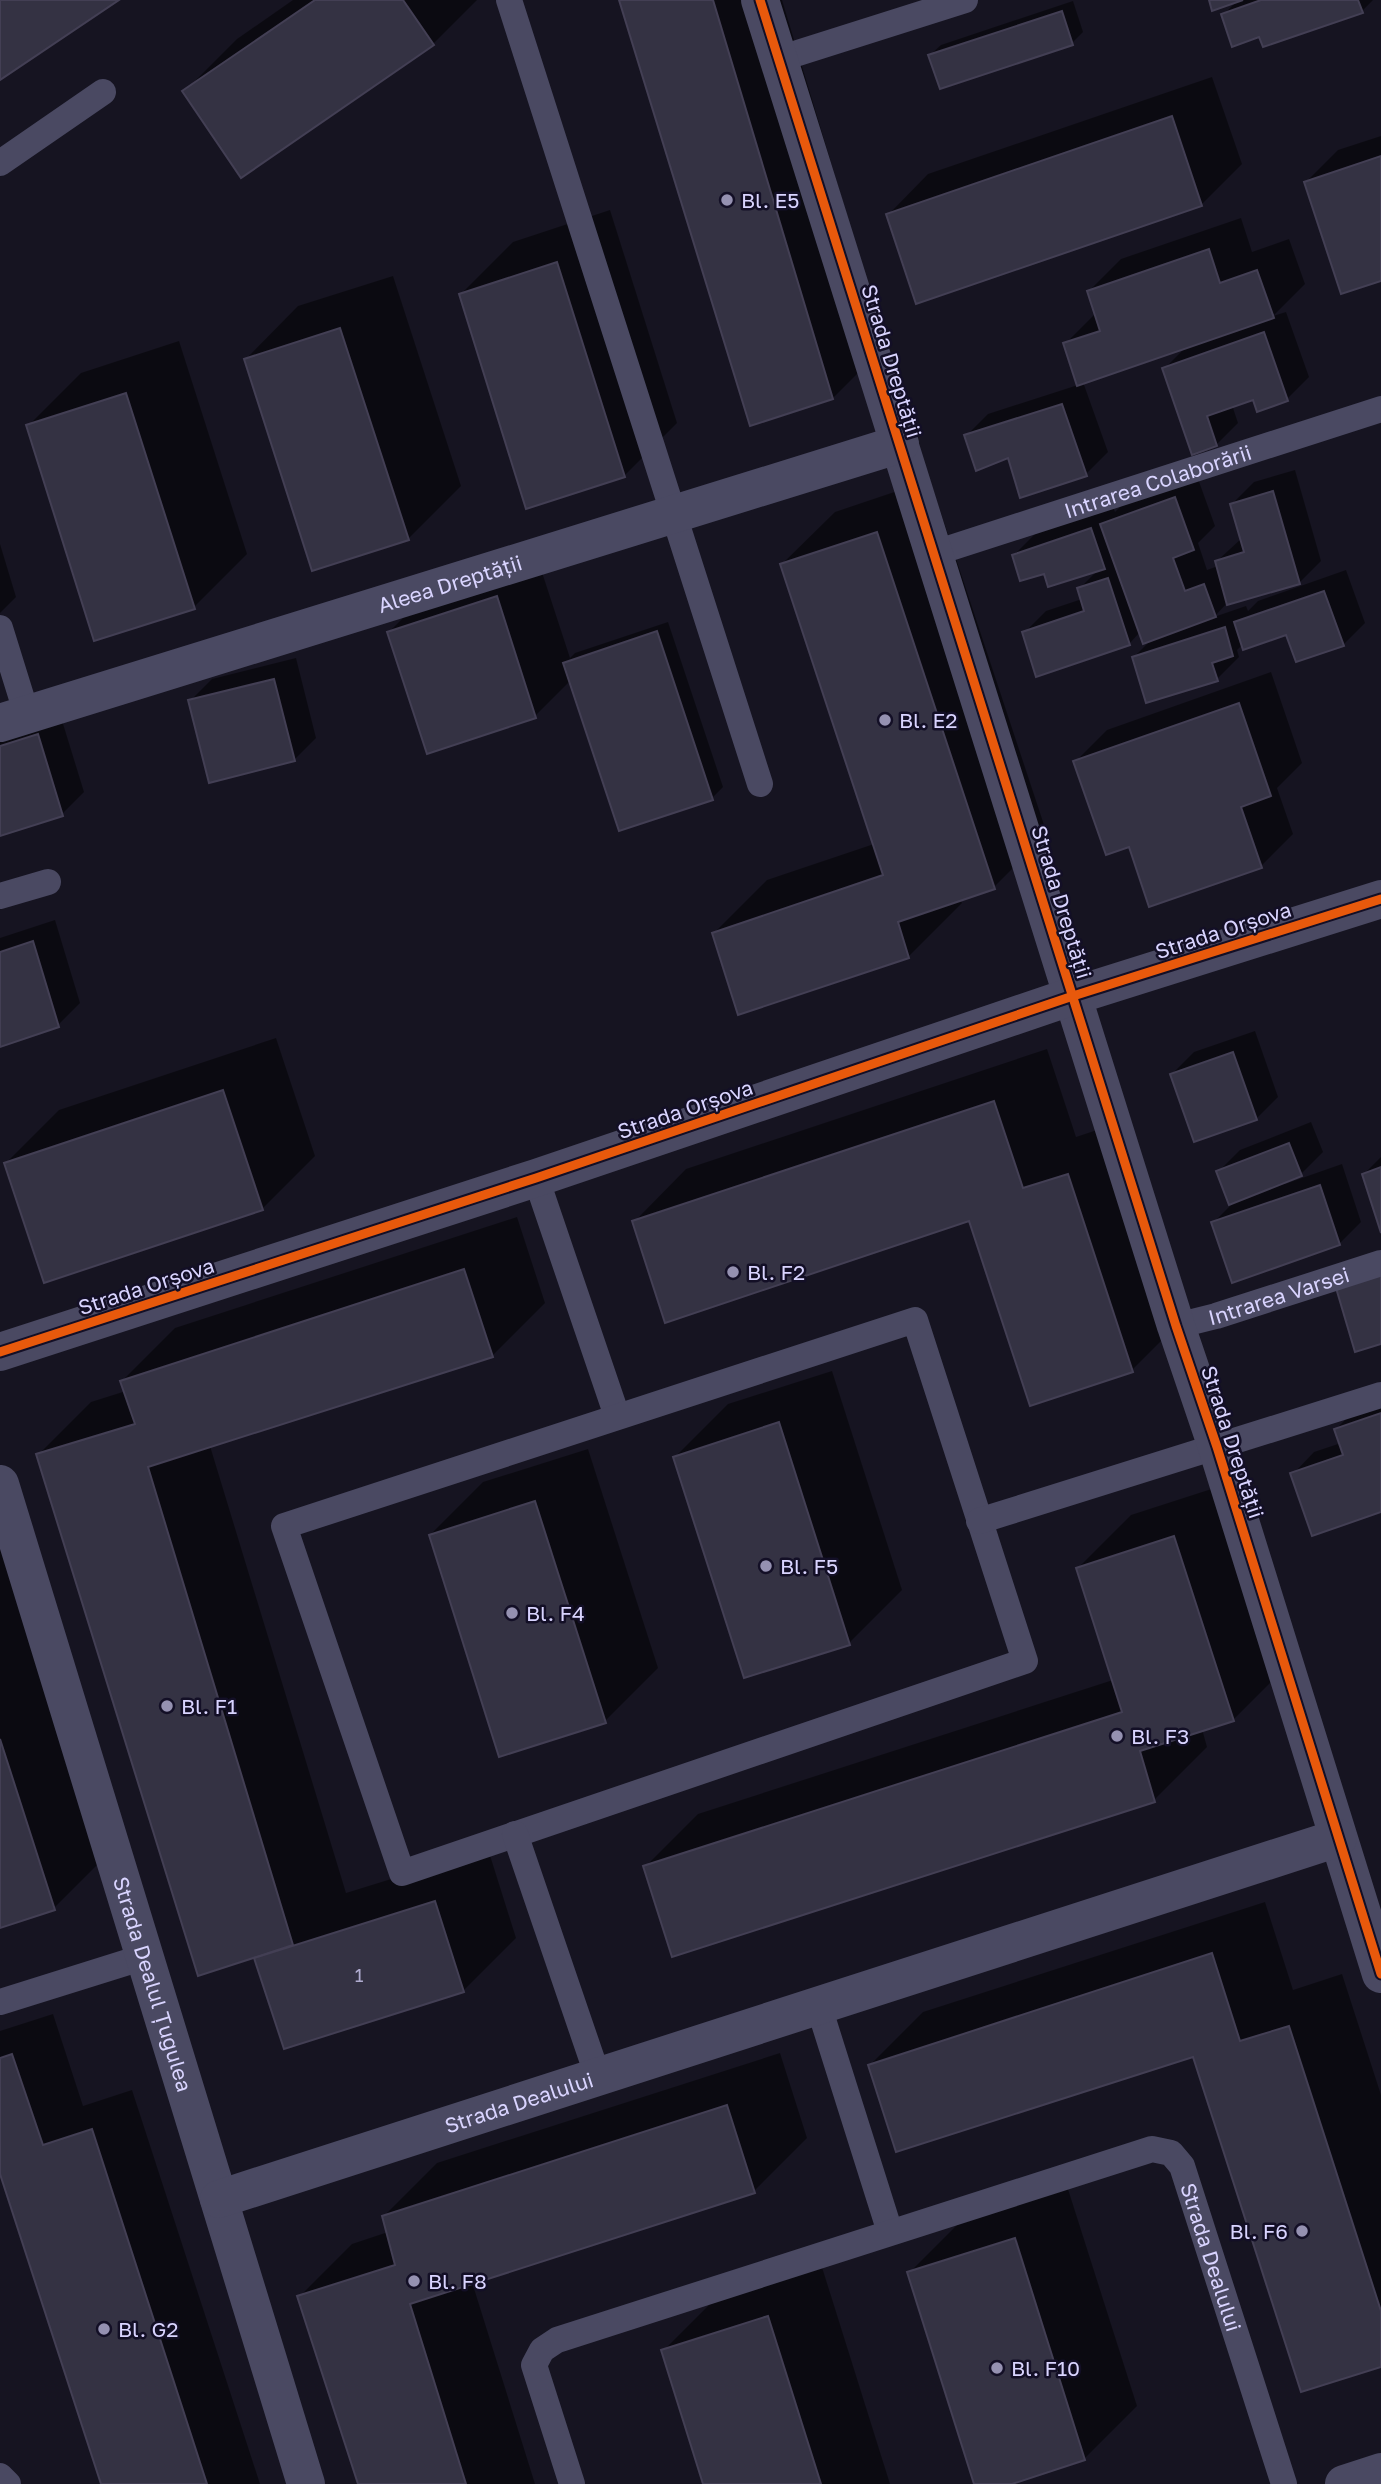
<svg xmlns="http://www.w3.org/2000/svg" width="1381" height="2484" font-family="'Golos Text',sans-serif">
  <rect width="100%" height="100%" fill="#161421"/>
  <g fill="#0007">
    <path d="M293 0H477L433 44 184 92 237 39Z"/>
    <path d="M621 0H782L886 345 833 398Z"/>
    <path d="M1210 0H1373L1362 11 1261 35 1223 15 1238 0Z"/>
    <path d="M1073 1 1083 32 1072 43 930 55 941 45Z"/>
    <path d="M1212 77 1242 164 1201 205 888 215 928 174Z"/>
    <path d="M1381 136V279L1306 182 1338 150Z"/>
    <path d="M610 210 677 423 624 476 460 295 513 242Z"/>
    <path d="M1241 218 1252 252 1289 239 1305 284 1273 316 1286 312 1309 377 1287 399 1254 398 1232 405 1238 423 1216 445 1164 369 1186 347 1083 382 1108 452 1086 474 1010 455 966 436 988 414 1078 385 1065 344 1096 313 1089 291 1121 259Z"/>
    <path d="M393 276 461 486 408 539 246 359 298 306Z"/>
    <path d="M179 341 247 554 194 607 28 426 81 373Z"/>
    <path d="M1295 470 1321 561 1299 583 1228 602 1214 617 1246 606 1248 611 1258 601 1346 570 1365 623 1343 645 1287 633 1243 644 1237 650 1239 657 1217 679 1134 657 1153 638 1140 632 1129 644 1024 633 1046 611 1082 599 1079 589 1099 569 1045 572 1014 555 1036 533 1113 507 1115 512 1124 503 1197 476 1215 526 1198 543 1207 570 1218 566 1217 561 1242 538 1232 504 1254 482Z"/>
    <path d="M930 480 1047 834 994 887 960 899 962 903 909 956 739 1013 714 933 767 880 874 844 782 564 835 512Z"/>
    <path d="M0 544 16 597 0 613Z"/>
    <path d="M537 557 570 658 575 653 668 622 723 787 712 798 570 681 535 716 389 632 429 592Z"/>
    <path d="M296 658 316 738 294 760 190 701 212 679Z"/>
    <path d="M1271 672 1302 763 1277 788 1293 834 1261 866 1130 845 1075 762 1107 730Z"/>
    <path d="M60 714 84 792 62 814 0 834V732Z"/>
    <path d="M55 920 80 1003 58 1025 0 1045V938Z"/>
    <path d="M1255 1031 1278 1097 1256 1119 1172 1074 1194 1052Z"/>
    <path d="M276 1038 315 1156 262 1209 6 1163 59 1110Z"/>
    <path d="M1047 1049 1076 1137 1121 1122 1185 1317 1132 1370 970 1219 634 1222 686 1169Z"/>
    <path d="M1311 1122 1323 1152 1301 1174 1284 1181 1285 1184 1342 1164 1361 1222 1339 1244 1213 1223 1237 1199 1218 1172 1240 1150Z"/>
    <path d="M1381 1157V1227L1364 1174Z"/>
    <path d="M517 1217 545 1303 492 1356 210 1446 346 1893 488 1849 516 1938 463 1991 285 2047 255 1956 38 1455 91 1402 126 1391 122 1381 175 1328Z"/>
    <path d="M832 1371 902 1590 849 1643 675 1457 728 1404Z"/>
    <path d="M1381 1399V1510L1293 1474 1314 1452 1341 1443 1336 1429 1358 1407Z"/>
    <path d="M588 1449 658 1668 605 1721 430 1535 483 1482Z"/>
    <path d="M1227 1484 1286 1667 1233 1720 1202 1729 1207 1747 1154 1800 645 1867 698 1814 1113 1680 1078 1568 1131 1515Z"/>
    <path d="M0 1522 107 1855 54 1908 0 1926Z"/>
    <path d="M1265 1902 1293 1990 1342 1974 1381 2095V2365L1194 2054 870 2065 923 2012Z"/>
    <path d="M53 2014 83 2106 132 2090 260 2484H103L0 2168V2031Z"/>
    <path d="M780 2053 807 2138 754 2191 472 2282 535 2484H360L299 2297 352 2244 388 2232 384 2216 437 2163Z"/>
    <path d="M1067 2186 1137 2406 1084 2459 1005 2484H976L909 2273 962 2220Z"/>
    <path d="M821 2264 890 2484H705L663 2351 716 2298Z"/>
  </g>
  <g fill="#343243" stroke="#433f54" stroke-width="2">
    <path d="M0 0H119L0 80Z"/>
    <path d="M315 0H403L434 45 241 178 182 91Z"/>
    <path d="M619 0H713L833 399 750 426Z"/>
    <path d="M1209 0H1243L1212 11Z"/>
    <path d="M1261 0H1358L1363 13 1263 47 1259 37 1232 47 1221 14Z"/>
    <path d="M1062 11 1073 45 940 89 928 55Z"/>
    <path d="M1172 116 1202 206 916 304 886 214Z"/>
    <path d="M1381 156V281L1341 294 1304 182Z"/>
    <path d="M1209 249 1220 283 1257 270 1274 318 1077 386 1063 343 1100 331 1087 291Z"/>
    <path d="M557 262 625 477 526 509 459 294Z"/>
    <path d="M340 328 409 540 312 571 244 359Z"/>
    <path d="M1264 332 1288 401 1257 412 1253 400 1207 416 1217 446 1192 455 1162 368Z"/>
    <path d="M126 393 195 609 94 641 26 425Z"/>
    <path d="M1062 404 1087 476 1020 498 1008 458 976 471 964 435Z"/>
    <path d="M1273 491 1300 584 1227 605 1215 561 1244 552 1230 504Z"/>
    <path d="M1175 497 1194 550 1173 558 1185 591 1204 584 1216 617 1143 644 1100 524Z"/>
    <path d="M1091 528 1105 569 1048 587 1044 574 1020 581 1012 555Z"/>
    <path d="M877 532 995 889 898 922 909 958 738 1015 712 933 883 875 780 564Z"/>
    <path d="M1108 578 1130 645 1036 677 1022 632 1084 611 1077 588Z"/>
    <path d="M1324 591 1344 646 1296 662 1286 635 1243 650 1234 622Z"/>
    <path d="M497 596 536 718 427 754 387 632Z"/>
    <path d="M1225 627 1233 656 1212 663 1218 681 1146 703 1132 657Z"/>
    <path d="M657 631 713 800 619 831 563 663Z"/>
    <path d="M274 679 295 761 209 783 188 700Z"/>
    <path d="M1239 703 1271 796 1241 807 1262 868 1149 907 1129 847 1106 855 1073 761Z"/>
    <path d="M38 734 63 816 0 836V746Z"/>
    <path d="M33 941 59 1027 0 1047V952Z"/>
    <path d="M1233 1052 1257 1120 1194 1142 1170 1074Z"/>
    <path d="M223 1090 263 1210 44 1283 4 1163Z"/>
    <path d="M994 1101 1023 1188 1068 1174 1133 1372 1030 1406 969 1221 665 1323 632 1221Z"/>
    <path d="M1289 1143 1302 1176 1229 1205 1216 1171Z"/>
    <path d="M1381 1167V1233L1362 1174Z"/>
    <path d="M1320 1185 1340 1245 1232 1283 1211 1222Z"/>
    <path d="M464 1269 493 1357 148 1467 293 1945 198 1976 36 1454 135 1424 120 1381Z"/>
    <path d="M1381 1274V1344L1355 1352 1336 1288Z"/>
    <path d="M1381 1413V1512L1312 1536 1290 1473 1343 1455 1334 1429Z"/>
    <path d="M779 1422 850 1645 744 1678 673 1457Z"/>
    <path d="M535 1501 606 1723 499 1757 429 1535Z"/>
    <path d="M1174 1536 1234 1721 1140 1751 1155 1802 672 1957 643 1866 1122 1712 1076 1568Z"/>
    <path d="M0 1739 55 1910 0 1928Z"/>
    <path d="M435 1901 464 1992 284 2049 254 1958Z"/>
    <path d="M1212 1953 1240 2041 1289 2026 1381 2311V2367L1301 2392 1193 2057 896 2152 868 2065Z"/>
    <path d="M12 2054 43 2145 92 2129 207 2484H101L0 2174V2058Z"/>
    <path d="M727 2105 755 2193 410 2304 466 2484H358L297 2296 395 2265 382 2216Z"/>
    <path d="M1015 2238 1085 2460 1012 2484H974L907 2272Z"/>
    <path d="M768 2316 821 2484H703L661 2350Z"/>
  </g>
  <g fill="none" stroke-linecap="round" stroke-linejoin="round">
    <g stroke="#4a4962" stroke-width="26">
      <path d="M509 0 760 784"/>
      <path d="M779 59 965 0"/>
      <path d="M0 163 103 92"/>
      <path id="s1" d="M935 553 1381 409"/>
      <path d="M0 628 27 715"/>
      <path d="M0 896 48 882"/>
      <path d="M536 1178 617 1416"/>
      <path d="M915 1320 1025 1661 402 1873 284 1526Z"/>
      <path id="s2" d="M1176 1326 1216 1316 1381 1263"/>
      <path d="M979 1521 1381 1395"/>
      <path d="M515 1834 598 2077"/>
      <path d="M0 2002 144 1957"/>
      <path d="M819 2007 890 2232"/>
      <path d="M0 2476 8 2484"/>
      <path id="s3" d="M572 2484 534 2365 542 2350 557 2340 1152 2149 1171 2153 1182 2166 1284 2484"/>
    </g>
    <g stroke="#4a4962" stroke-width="38">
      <path d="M760 0 1176 1326 1217 1447 1381 1974"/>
      <path id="s4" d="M0 723 900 444"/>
      <path d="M0 1352 536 1178 1073 996 1381 899"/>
      <path id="s5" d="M0 1484 306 2484"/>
      <path id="s6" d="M219 2199 1338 1838"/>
      <path d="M1344 2484 1381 2472"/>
    </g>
    <g stroke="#130f26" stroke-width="13">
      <g id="cycleway">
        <path d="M760 0 1176 1326 1217 1447 1381 1974"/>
        <path d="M0 1352 536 1178 1073 996 1381 899"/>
      </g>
    </g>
    <use href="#cycleway" stroke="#e8590c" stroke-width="9"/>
  </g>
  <g fill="#9591b1" stroke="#130f26" stroke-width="2.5">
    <circle cx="727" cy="200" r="7"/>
    <circle cx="885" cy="720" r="7"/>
    <circle cx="733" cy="1272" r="7"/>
    <circle cx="766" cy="1566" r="7"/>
    <circle cx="512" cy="1613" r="7"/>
    <circle cx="167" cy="1706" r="7"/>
    <circle cx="1117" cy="1736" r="7"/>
    <circle cx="1302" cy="2231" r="7"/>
    <circle cx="414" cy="2281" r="7"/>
    <circle cx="104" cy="2329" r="7"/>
    <circle cx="997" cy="2368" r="7"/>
  </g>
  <g text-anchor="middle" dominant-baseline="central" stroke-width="5" stroke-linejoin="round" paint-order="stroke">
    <g font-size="18" fill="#b0acd0">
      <text x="359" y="1975">1</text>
    </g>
    <g font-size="21" fill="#d9d4ff" stroke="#130f26" text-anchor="start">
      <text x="741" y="200">Bl. E5</text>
      <text x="899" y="720">Bl. E2</text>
      <text x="747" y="1272">Bl. F2</text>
      <text x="780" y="1566">Bl. F5</text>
      <text x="526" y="1613">Bl. F4</text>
      <text x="181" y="1706">Bl. F1</text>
      <text x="1131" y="1736">Bl. F3</text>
      <text x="1288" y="2231" text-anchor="end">Bl. F6</text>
      <text x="428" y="2281">Bl. F8</text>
      <text x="118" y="2329">Bl. G2</text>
      <text x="1011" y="2368">Bl. F10</text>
    </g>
    <g font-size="21" fill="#d9d4ff" stroke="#130f26">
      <text transform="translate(892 361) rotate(73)">Strada Dreptății</text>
      <text stroke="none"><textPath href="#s1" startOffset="234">Intrarea Colaborării</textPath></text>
      <text stroke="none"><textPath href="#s4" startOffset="471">Aleea Dreptății</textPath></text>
      <text transform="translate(1062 902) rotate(73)">Strada Dreptății</text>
      <text transform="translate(1223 930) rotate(-18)">Strada Orșova</text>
      <text transform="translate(685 1109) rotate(-19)">Strada Orșova</text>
      <text transform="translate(146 1286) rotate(-18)">Strada Orșova</text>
      <text stroke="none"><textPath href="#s2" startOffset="107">Intrarea Varsei</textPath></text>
      <text transform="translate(1233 1442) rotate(72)">Strada Dreptății</text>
      <text stroke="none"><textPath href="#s5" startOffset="523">Strada Dealul Țugulea</textPath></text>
      <text stroke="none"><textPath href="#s6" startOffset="315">Strada Dealului</textPath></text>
      <text stroke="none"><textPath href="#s3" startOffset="917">Strada Dealului</textPath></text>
    </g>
  </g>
</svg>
